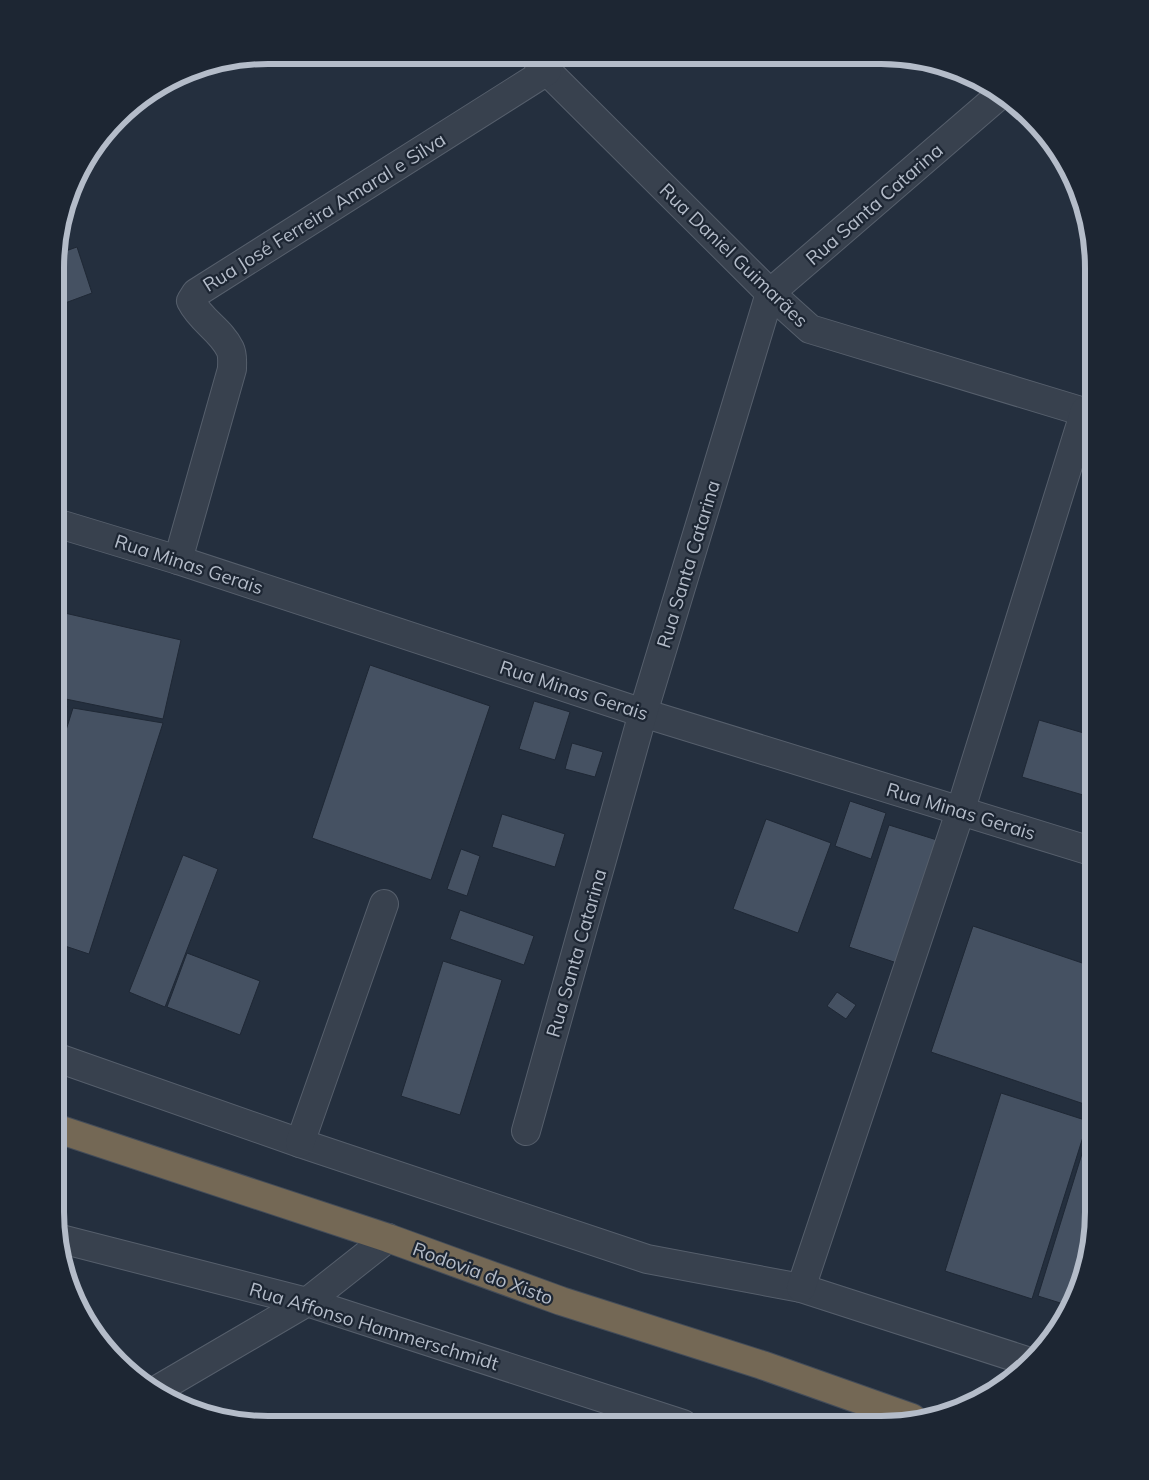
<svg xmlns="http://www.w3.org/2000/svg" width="1149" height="1480" font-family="Mulish,sans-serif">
  <rect width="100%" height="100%" fill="#242f3e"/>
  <g fill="#455162" stroke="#1f2835">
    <path d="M77 247 92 293 57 306V254Z"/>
    <path d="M56 611 181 640 163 719 56 697Z"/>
    <path d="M370 665 490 706 431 880 312 838Z"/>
    <path d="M534 701 570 712 555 760 519 749Z"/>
    <path d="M56 703 67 706 56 740Z"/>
    <path d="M73 708 163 723 89 954 56 943V762Z"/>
    <path d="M1039 720 1094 736V759L1083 795 1022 777Z"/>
    <path d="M572 743 603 752 595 777 565 769Z"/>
    <path d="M850 801 886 813 871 859 835 846Z"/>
    <path d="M502 814 565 834 555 867 492 847Z"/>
    <path d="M766 819 831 843 798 933 733 909Z"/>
    <path d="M889 825 937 840 897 963 849 947Z"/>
    <path d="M461 849 480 856 467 896 447 889Z"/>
    <path d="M183 855 218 869 165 1007 129 992Z"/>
    <path d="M460 910 534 936 524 965 450 939Z"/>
    <path d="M973 926 1094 967V1086L1087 1105 931 1052Z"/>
    <path d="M187 953 260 981 240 1035 167 1007Z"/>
    <path d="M443 961 502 980 460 1115 401 1096Z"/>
    <path d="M837 992 856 1005 846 1019 827 1006Z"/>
    <path d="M1001 1093 1088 1121 1032 1299 945 1271Z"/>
    <path d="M1089 1131 1094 1132V1226L1083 1281 1070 1306 1038 1296Z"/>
  </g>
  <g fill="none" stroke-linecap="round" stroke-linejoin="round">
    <g stroke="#565f6c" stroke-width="30">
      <g id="minor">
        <path d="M534 56 547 71 770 293 810 329 1094 415"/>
        <path d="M56 523 178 560 643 713 1094 852"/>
        <path d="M178 560 232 369C232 362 233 355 230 349 221 330 201 321 191 301L196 293 547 71"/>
        <path d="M55 1057 300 1143 647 1259 801 1288 1030 1362"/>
        <path d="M526 1131 643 713 770 293 1002 93"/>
        <path d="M300 1143 384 904"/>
        <path d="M61 1239 307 1302 683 1424"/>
        <path d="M801 1288 960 812 1085 411"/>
        <path d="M155 1391 307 1302 388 1238"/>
      </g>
    </g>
    <g stroke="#434c59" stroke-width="30">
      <path id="highway" d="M55 1128 388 1238 561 1301 762 1365 912 1418"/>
    </g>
    <use href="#minor" stroke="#38414e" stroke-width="28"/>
    <use href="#highway" stroke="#746855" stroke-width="28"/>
  </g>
  <g text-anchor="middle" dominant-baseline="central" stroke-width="4.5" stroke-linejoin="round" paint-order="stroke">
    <g font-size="19" fill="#b4bcc9" stroke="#1d2633">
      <text transform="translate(874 204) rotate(-41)">Rua Santa Catarina</text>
      <text transform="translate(324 212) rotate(-32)">Rua José Ferreira Amaral e Silva</text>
      <text transform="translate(734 255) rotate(44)">Rua Daniel Guimarães</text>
      <text transform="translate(189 564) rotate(18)">Rua Minas Gerais</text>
      <text transform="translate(688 564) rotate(-73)">Rua Santa Catarina</text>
      <text transform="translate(574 690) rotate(18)">Rua Minas Gerais</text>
      <text transform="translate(961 811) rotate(17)">Rua Minas Gerais</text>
      <text transform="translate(576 953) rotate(-74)">Rua Santa Catarina</text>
      <text transform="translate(483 1273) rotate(20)">Rodovia do Xisto</text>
      <text transform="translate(374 1326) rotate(17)">Rua Affonso Hammerschmidt</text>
    </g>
  </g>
  <path d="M0 0H1149V1480H0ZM268 64H881A204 204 0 0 1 1085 268V1212A204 204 0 0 1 881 1416H268A204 204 0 0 1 64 1212V268A204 204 0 0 1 268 64Z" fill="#1d2633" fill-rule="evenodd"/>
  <path fill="none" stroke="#b4bcc9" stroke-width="6" d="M268 64H881A204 204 0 0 1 1085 268V1212A204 204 0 0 1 881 1416H268A204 204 0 0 1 64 1212V268A204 204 0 0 1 268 64Z"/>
</svg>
